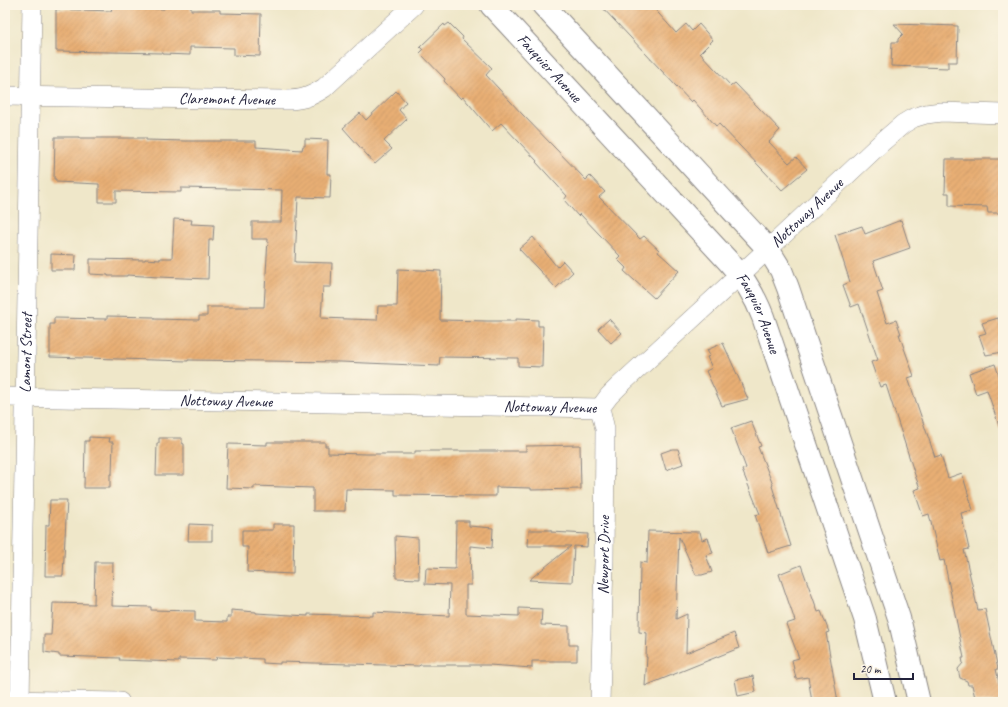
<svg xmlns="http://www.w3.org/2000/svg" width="1008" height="707" font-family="Caveat,sans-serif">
  <defs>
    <pattern id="building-hatch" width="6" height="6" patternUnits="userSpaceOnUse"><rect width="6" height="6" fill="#e8af75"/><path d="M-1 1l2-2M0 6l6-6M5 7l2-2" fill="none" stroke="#c79666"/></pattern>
  </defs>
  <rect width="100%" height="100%" fill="#fcf5e5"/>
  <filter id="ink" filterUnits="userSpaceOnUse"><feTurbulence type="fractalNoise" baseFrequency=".025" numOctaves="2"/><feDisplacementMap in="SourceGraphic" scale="8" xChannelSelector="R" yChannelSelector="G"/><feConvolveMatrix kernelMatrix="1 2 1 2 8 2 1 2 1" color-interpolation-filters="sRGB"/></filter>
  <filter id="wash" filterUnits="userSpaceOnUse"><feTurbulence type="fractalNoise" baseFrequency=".012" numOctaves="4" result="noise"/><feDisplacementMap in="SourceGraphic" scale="16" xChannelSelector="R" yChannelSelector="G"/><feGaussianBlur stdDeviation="0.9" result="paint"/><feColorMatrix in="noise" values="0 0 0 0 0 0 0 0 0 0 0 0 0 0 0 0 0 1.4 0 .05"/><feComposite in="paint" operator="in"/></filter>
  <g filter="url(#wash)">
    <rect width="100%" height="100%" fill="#efe7c9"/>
    <g id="blocks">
      <g fill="url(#building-hatch)">
        <path d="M113 5H130V8L164 9V5H191V10H220V13L261 14 260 56 234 55V48L190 47V55L163 54V53L56 51V9L111 11Z"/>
        <path d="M600 5H651L676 33 686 24 692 31 699 24 713 40 700 53 731 86 735 83 736 84 780 130 769 142 789 163 796 157 807 169 782 190 719 124 716 126 693 100 691 102Z"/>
        <path d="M449 23 463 37 462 39 492 68 486 75 522 114 586 180 590 176 605 192 599 197 640 239 644 236 659 250 658 252 679 271 654 298 624 271 626 268 617 259 620 256 580 214 578 216 564 200 567 196 536 162 537 161 501 123 492 131 463 97 461 99 444 81 445 79 420 53 423 50 420 47 444 24 445 26Z"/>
        <path d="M894 24 958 26 957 62H948V68L891 66 892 42H898V39L903 34Z"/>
        <path d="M396 91 406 102 399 110 407 119 384 141 392 149 375 164 343 128 360 113 366 120Z"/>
        <path d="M55 137H79V138H146V140L185 141H256V147L302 150 303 146H305V139L328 140 327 174H331L330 198 298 197 295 262 332 263 331 287H323L321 318 377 320 378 306H397L398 269 441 271 440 320 487 321H516V319L538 320V326H543L542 367 518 366V358L440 357 439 366 341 362 188 360V361L50 357V324H54V318L107 319V316L154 317V319L199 320V316H207V307H264L268 239H252V222H281L282 190 181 188V192L116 191V202H99V184L56 182V179H54Z"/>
        <path d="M946 159H1003V213H988L987 207 949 206V193H945Z"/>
        <path d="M174 219 192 220 191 224 214 225 213 240H209L208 279 159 277 127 275V276H108V275L90 274V259L145 260V259L160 260V258H172Z"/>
        <path d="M901 220 910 248 873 261 883 291 877 293 887 323 896 320 901 334H899L914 376 908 378 935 457 941 455 948 478 962 473 973 510 961 513 969 549 964 550 978 610 985 609 998 669H996L1003 701 994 702H976L972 685H968L967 681 960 678 958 669 963 663 962 658H964L944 560 940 561 929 514 923 516 914 490 920 488 916 478 886 385 880 387 871 362 878 360 859 304 851 307 843 285 850 282 835 235 862 226 865 234Z"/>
        <path d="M533 237 557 267 563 261 573 272 556 288 519 249Z"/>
        <path d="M51 254 76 255 75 270H51Z"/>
        <path d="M998 318 1003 333V352L986 355 979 335 986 333 982 323Z"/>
        <path d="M609 319 622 333 611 343 598 329Z"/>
        <path d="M723 343 748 399 722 406 706 371 712 368 707 357 710 356 707 350Z"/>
        <path d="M995 364 1003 387V428L1000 429 987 390 976 394 969 373Z"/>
        <path d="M751 421 761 446 758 447 773 485 772 486 791 546 768 553 755 515 760 514 742 470 746 468 731 428Z"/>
        <path d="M89 437 110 438 109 442H113L112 474H110V488H84L85 441H89Z"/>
        <path d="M159 438H182V443L184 444V475H156L157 443H159Z"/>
        <path d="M267 442H325V446H328V453L366 454H415V451H526V446L580 445 581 489 531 490V488L496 487V496H481L395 495V490L346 489 345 511H313V488L254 486V489L226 488 228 444 267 445Z"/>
        <path d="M672 449H678L683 464 666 470 661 453Z"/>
        <path d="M50 500H67L63 576H45L46 525H49Z"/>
        <path d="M456 521H469V526L493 528 492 548 470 546 471 585H466V614L519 616V608L542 609 541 625 569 626V645H577V661H532V668L489 665H420L419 666 280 662V664L263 663V659L217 657 216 660 179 659V662L119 660 120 658 59 656V654L44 652V635H51L53 603 94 604 95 562H113L112 606 151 607V610L195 611V621L227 622V617H231V610L256 612V613L308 616V614L373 616V612L449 616 450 585 425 584 426 568 455 569Z"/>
        <path d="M189 524 212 525V541H188Z"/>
        <path d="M273 524H294L293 574 247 572 248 547H242V530H273Z"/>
        <path d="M529 530H551V532L588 534 587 547 574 546 572 582 529 580 571 546H528Z"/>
        <path d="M648 531 700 532 702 540 708 538 713 553 706 555 712 572 702 575H696L679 537 676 619 687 614 686 653 734 633 739 648 645 686 647 657H646L647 633 639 632 640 562 647 563Z"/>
        <path d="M395 536 418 538 419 579 396 578Z"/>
        <path d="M801 565 818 612 821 611 829 632 826 633 838 702H812L808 677 796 679 792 660 799 658 786 624 795 621 779 574Z"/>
        <path d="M753 676 756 692 738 696 735 680Z"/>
      </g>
    </g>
  </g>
  <g filter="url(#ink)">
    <use href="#blocks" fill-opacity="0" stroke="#888482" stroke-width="1"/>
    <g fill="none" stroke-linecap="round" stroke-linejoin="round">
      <g stroke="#888482" stroke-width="20">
        <g id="street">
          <path id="s1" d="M5 96 285 100C302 100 310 97 324 88L414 5"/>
          <path id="s2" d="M5 397 600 408 609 396 619 386 780 238 881 143 903 124 913 118 926 114 941 112 1003 114"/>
          <path d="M5 700 120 702"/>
          <path id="s3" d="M20 702 32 5"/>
          <path id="s4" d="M600 702 604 562 605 429 600 408"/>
        </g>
      </g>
      <g stroke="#888482" stroke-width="24">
        <g id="secondary">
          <path id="s5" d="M491 5 729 262C745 279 755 296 763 317L865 619 885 702"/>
          <path d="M543 5 768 249 781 270 788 288 899 618 919 702"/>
        </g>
      </g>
      <use href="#street" stroke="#fff" stroke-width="19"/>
      <use href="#secondary" stroke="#fff" stroke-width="22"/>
    </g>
  </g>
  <g text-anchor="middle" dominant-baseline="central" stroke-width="4" stroke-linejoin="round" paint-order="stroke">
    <g font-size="16" fill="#22223b" stroke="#fcf5e5">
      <text stroke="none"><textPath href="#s5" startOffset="86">Fauquier Avenue</textPath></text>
      <text stroke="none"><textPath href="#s1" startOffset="222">Claremont Avenue</textPath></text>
      <text stroke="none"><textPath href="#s2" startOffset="880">Nottoway Avenue</textPath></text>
      <text stroke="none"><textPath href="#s5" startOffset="410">Fauquier Avenue</textPath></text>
      <text stroke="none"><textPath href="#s3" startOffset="349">Lamont Street</textPath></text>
      <text stroke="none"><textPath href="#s2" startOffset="221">Nottoway Avenue</textPath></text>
      <text stroke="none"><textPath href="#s2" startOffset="545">Nottoway Avenue</textPath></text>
      <text stroke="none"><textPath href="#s4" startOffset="147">Newport Drive</textPath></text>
    </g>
  </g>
  <rect width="1008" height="707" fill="none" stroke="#fcf5e5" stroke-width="20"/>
  <path d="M854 673v6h59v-6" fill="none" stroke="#22223b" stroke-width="2"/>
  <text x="860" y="673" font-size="12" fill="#22223b" stroke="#fcf5e5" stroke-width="3" paint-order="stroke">20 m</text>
</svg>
